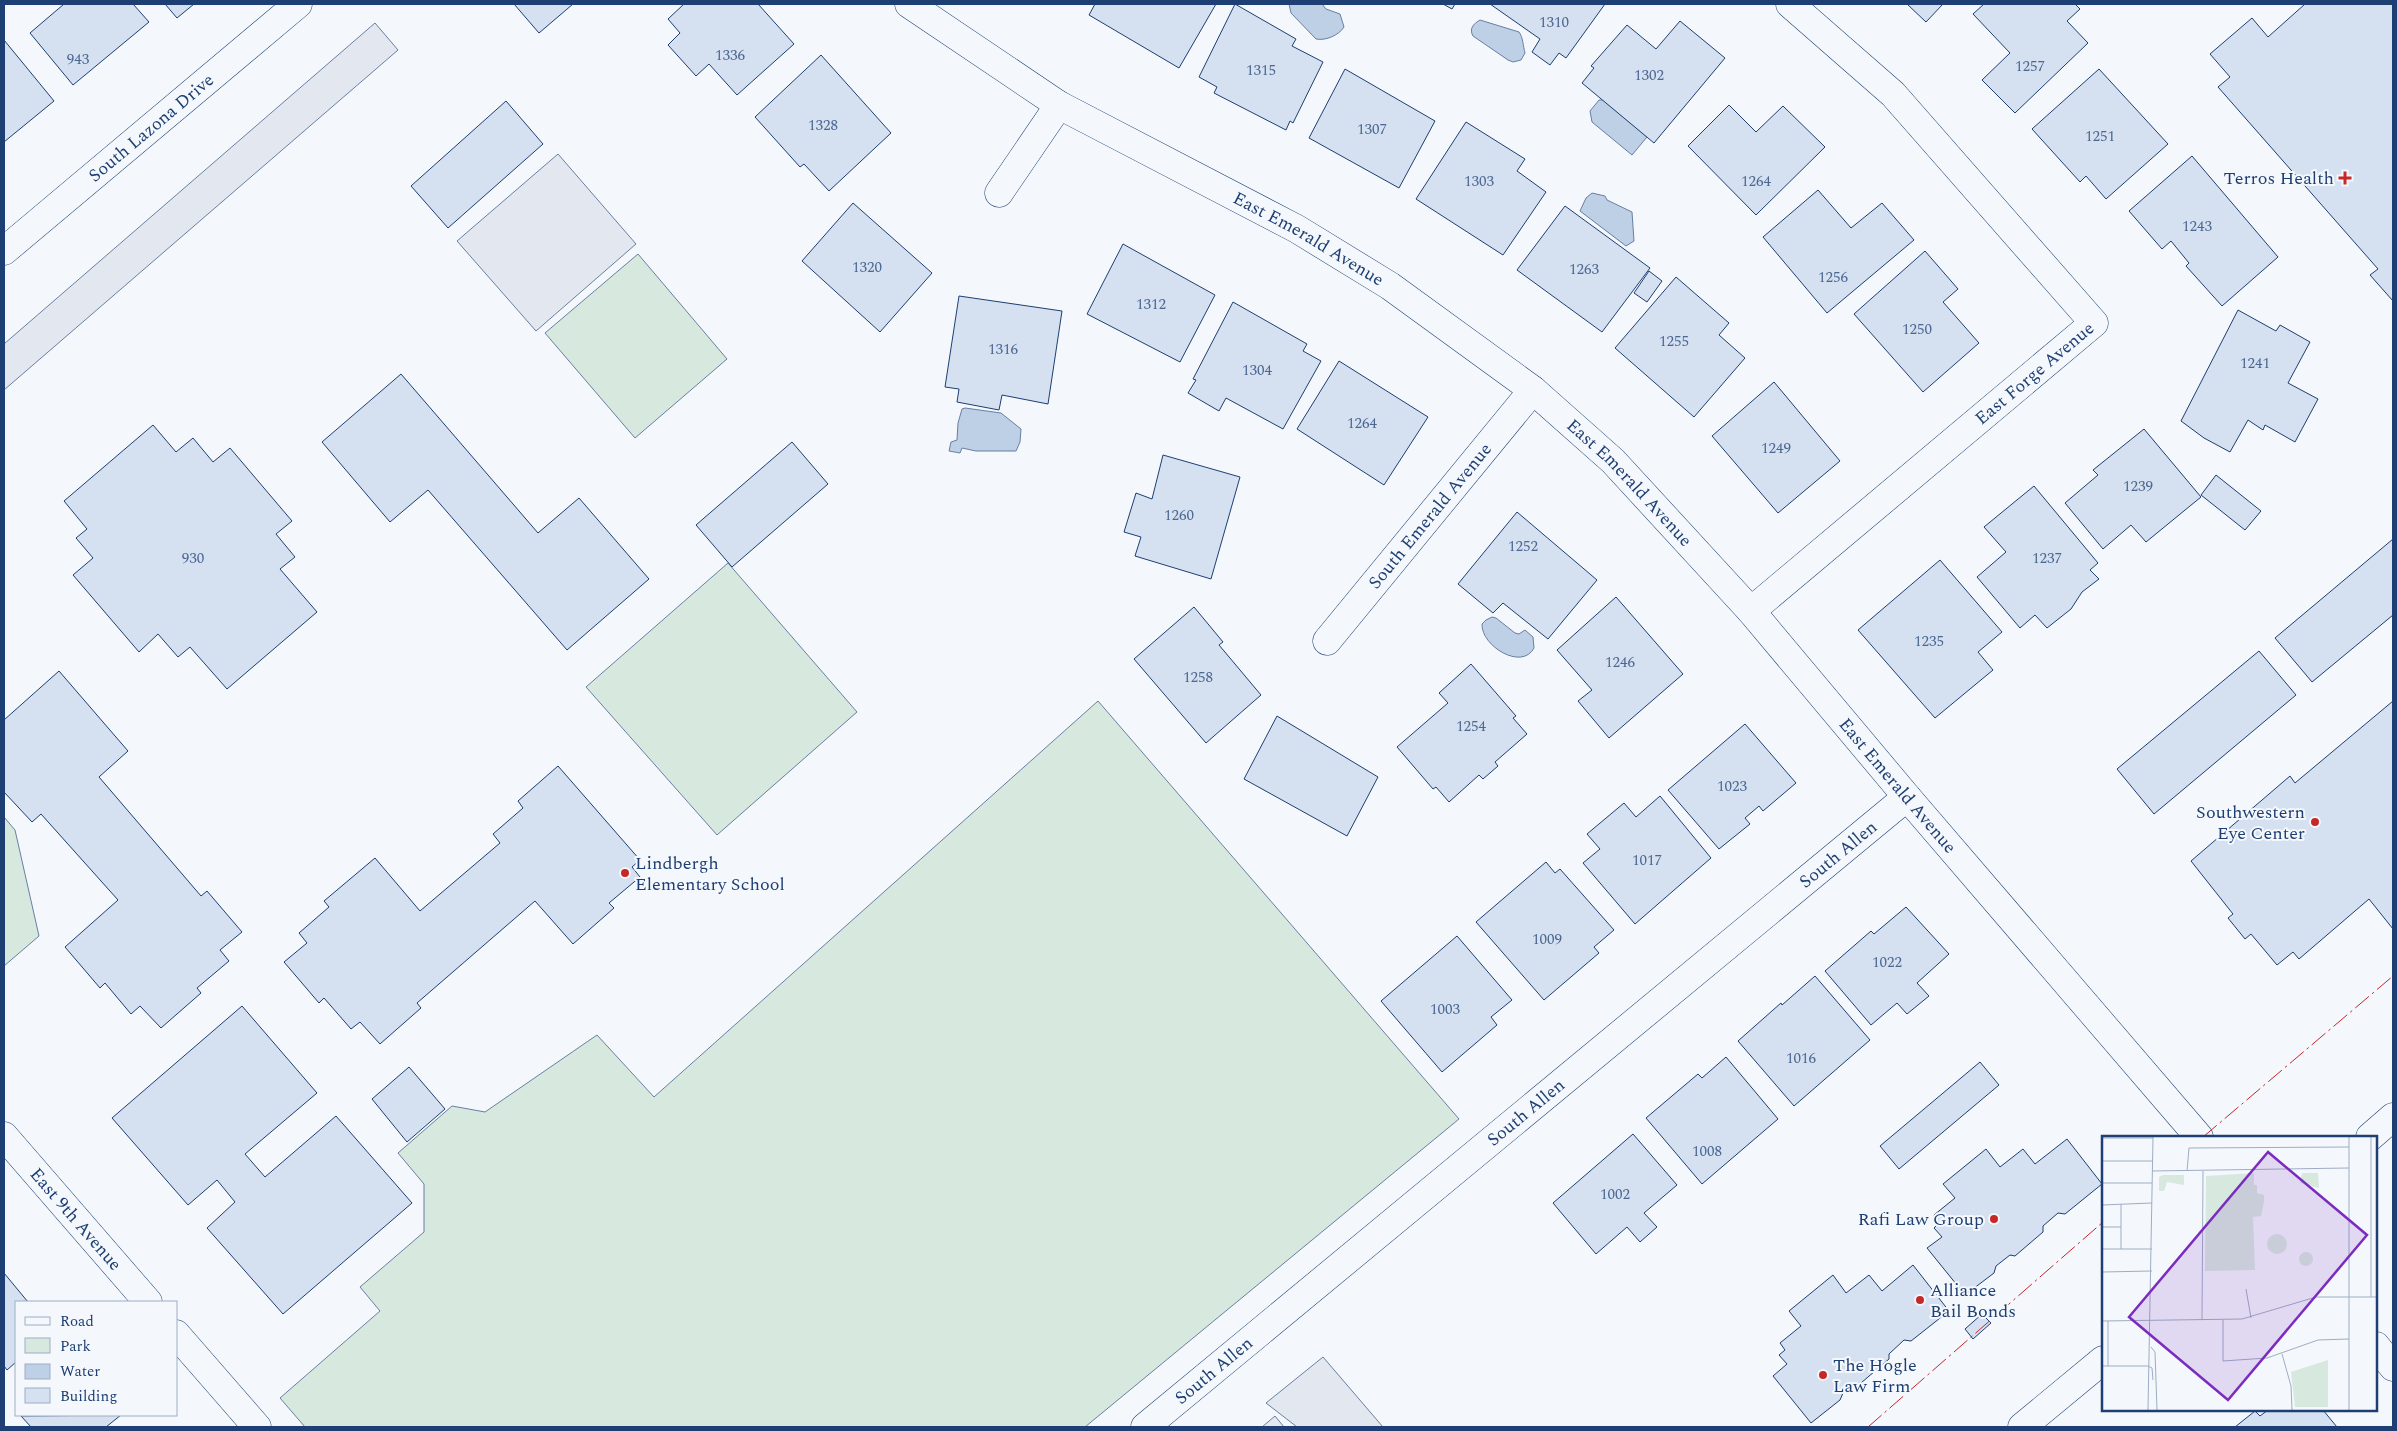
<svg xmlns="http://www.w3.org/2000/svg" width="2397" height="1431" font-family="Spectral,serif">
  <rect width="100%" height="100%" fill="#f4f7fb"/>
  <g fill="#d7e8df" stroke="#687fa3">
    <path d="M638 254 727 359 635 438 545 333Z"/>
    <path d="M728 563 857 712 717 835 586 687Z"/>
    <path d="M1098 701 1459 1119 1085 1427H305L280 1398 380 1311 360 1287 424 1232V1184L398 1153 452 1106 485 1112 597 1035 654 1097Z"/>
    <path d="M4 817 15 830 39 936 4 966Z"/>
  </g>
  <g fill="#e3e8f0" stroke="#687fa3">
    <path d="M375 23 398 50 4 390V344Z"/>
    <path d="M558 154 636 244 536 331 457 241Z"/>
    <path d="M1323 1357 1383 1427H1297L1266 1403Z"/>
    <path d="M1275 1416 1284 1427H1262Z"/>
  </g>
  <g fill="#bed0e5" stroke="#687fa3">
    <path d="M1289 4H1322L1326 9 1340 14 1344 27C1339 35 1326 41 1316 39L1291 13Z"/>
    <path d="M1480 20 1519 32C1523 37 1523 46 1525 53L1521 60 1513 62 1508 60 1473 36C1469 29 1473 24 1480 20Z"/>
    <path d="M1599 100H1603L1647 137 1632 155 1592 122 1590 111Z"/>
    <path d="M1592 193 1605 196 1607 200 1632 212 1634 241 1626 246 1580 211 1586 198Z"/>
    <path d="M965 408 1001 413 1021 429 1020 442 1016 451H976L962 448 960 453 949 451 951 442 957 440 958 423 962 409Z"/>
    <path d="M1492 617 1496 618 1515 633 1519 634 1525 630 1533 637 1534 648C1522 671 1481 646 1482 624L1486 620Z"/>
  </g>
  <g fill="#d5e0f0" stroke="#1d3f73">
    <path d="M64 4H133L149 22 73 85 30 33Z"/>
    <path d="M165 4H194L177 18Z"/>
    <path d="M514 4H573L539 33Z"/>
    <path d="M684 4H758L794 44 737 95 709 64 696 76 668 45 680 33 668 19Z"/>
    <path d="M1095 4H1216L1179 68 1089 15Z"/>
    <path d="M1235 4 1296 39 1292 46 1323 62 1293 123 1290 121 1286 130 1214 93 1217 87 1199 77Z"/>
    <path d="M1443 4H1455L1452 9Z"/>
    <path d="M1490 4H1605L1566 58 1559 53 1550 65 1532 52 1540 39Z"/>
    <path d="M1907 4H1943L1926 22Z"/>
    <path d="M1984 4H2075L2080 9 2067 21 2088 43 2015 113 1982 80 2010 53 1973 14Z"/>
    <path d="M2305 4H2393V301L2370 275 2378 269 2218 87 2230 77 2210 54 2252 18 2268 37Z"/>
    <path d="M1680 21 1725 58 1654 143 1582 83 1594 68 1591 66 1627 25 1656 49Z"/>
    <path d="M4 40 54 101 4 142Z"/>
    <path d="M821 55 891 133 829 191 804 164 800 167 755 117Z"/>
    <path d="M1345 69 1435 121 1399 188 1309 138Z"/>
    <path d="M2099 69 2168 144 2106 199 2086 176 2080 182 2032 129Z"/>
    <path d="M506 101 543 144 448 228 411 186Z"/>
    <path d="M1729 105 1756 132 1783 106 1825 147 1756 215 1688 146Z"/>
    <path d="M1466 122 1525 159 1517 171 1546 192 1503 255 1416 199Z"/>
    <path d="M2192 156 2278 257 2222 306 2186 266 2189 263 2171 241 2162 249 2129 211Z"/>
    <path d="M1818 190 1851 228 1882 203 1914 240 1827 313 1763 237Z"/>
    <path d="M853 203 932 273 880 332 802 261Z"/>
    <path d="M1565 206 1650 268 1602 332 1517 270Z"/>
    <path d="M1123 244 1215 295 1180 362 1087 314Z"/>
    <path d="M1925 251 1958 289 1943 302 1979 343 1923 392 1854 314Z"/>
    <path d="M1649 271 1662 281 1647 302 1634 293Z"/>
    <path d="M1676 277 1729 323 1719 335 1745 358 1694 417 1615 348Z"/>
    <path d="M959 296 1062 311 1048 404 1002 395 999 410 957 402 959 389 945 387Z"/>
    <path d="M1233 302 1307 344 1303 351 1321 361 1283 429 1226 398 1219 411 1188 393 1196 380 1193 379Z"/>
    <path d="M2238 310 2276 331 2280 325 2310 342 2288 383 2318 399 2295 442 2265 425 2263 430 2248 420 2230 452 2204 438 2181 421Z"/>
    <path d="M1339 361 1428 417 1384 485 1297 429Z"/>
    <path d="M401 374 538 533 579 498 649 579 567 650 428 490 390 522 322 442Z"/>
    <path d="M1774 382 1840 461 1778 513 1712 436Z"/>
    <path d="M153 425 176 452 193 438 213 462 230 448 292 521 276 534 295 557 280 569 317 612 227 689 190 647 178 657 158 634 139 652 73 575 93 558 76 538 87 529 64 501Z"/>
    <path d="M2144 429 2201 497 2146 542 2131 525 2103 549 2065 503 2098 475 2093 470Z"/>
    <path d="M792 442 828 484 732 567 696 525Z"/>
    <path d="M1163 455 1240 477 1211 579 1135 556 1141 537 1124 532 1136 493 1152 499Z"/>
    <path d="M2216 475 2261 511 2245 530 2201 495Z"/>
    <path d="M2034 486 2098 563 2090 570 2099 579 2082 592 2071 609 2047 628 2035 615 2020 628 1977 577 2006 552 1984 527Z"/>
    <path d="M1517 512 1597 580 1548 639 1503 603 1493 613 1458 584Z"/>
    <path d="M2393 539V615L2312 682 2275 638Z"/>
    <path d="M1940 560 2002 632 1978 652 1993 670 1935 718 1858 630Z"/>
    <path d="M1616 597 1683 674 1609 738 1578 701 1592 690 1557 650Z"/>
    <path d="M1194 607 1223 642 1219 645 1261 695 1206 743 1134 659Z"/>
    <path d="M2259 651 2296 695 2154 814 2117 769Z"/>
    <path d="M1471 664 1516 716 1513 718 1527 734 1495 762 1498 766 1483 779 1479 775 1449 802 1436 787 1433 789 1397 747 1448 703 1439 693Z"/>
    <path d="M59 671 128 751 99 777 201 896 207 891 242 932 220 950 229 961 197 988 201 993 161 1028 140 1006 131 1014 105 983 100 988 65 947 118 900 41 814 32 822 4 792V720Z"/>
    <path d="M2393 701V929L2369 899 2299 959 2293 952 2277 965 2251 934 2245 939 2228 918 2233 914 2191 861 2290 776 2295 783Z"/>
    <path d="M1277 716 1378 777 1347 836 1244 779Z"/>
    <path d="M1745 724 1796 783 1763 811 1759 806 1745 818 1750 824 1719 849 1668 790Z"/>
    <path d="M558 766 640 860 632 867 640 877 609 903 614 908 573 944 535 901 417 1003 421 1008 380 1044 360 1022 351 1029 324 998 319 1003 284 962 307 943 299 933 329 907 324 901 375 858 420 911 500 843 493 834 523 808 518 801Z"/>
    <path d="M1660 796 1711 858 1635 924 1583 863 1600 849 1587 834 1624 803 1636 817Z"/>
    <path d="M1546 862 1555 873 1560 869 1614 930 1594 947 1599 953 1544 1000 1476 922Z"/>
    <path d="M1906 907 1949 954 1917 983 1929 996 1907 1014 1897 1003 1871 1025 1825 971 1871 931 1874 934Z"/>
    <path d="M1457 936 1512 1000 1491 1017 1497 1025 1442 1072 1381 1001Z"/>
    <path d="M1815 976 1870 1040 1794 1106 1738 1041 1781 1003 1782 1005Z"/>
    <path d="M242 1006 317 1093 245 1154 265 1177 336 1116 412 1203 283 1314 207 1228 235 1202 217 1180 188 1205 112 1118Z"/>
    <path d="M1726 1057 1778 1119 1702 1184 1646 1118 1698 1074 1702 1078Z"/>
    <path d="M1980 1062 1999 1085 1899 1169 1880 1146Z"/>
    <path d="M409 1067 445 1109 407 1142 372 1099Z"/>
    <path d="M1633 1134 1677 1185 1644 1213 1657 1227 1640 1242 1627 1227 1596 1254 1553 1203Z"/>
    <path d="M2067 1139 2102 1184 2065 1214 2058 1213 2043 1226V1232L2015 1256 2010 1255 1996 1266 1994 1273 1965 1295 1927 1248 1942 1237 1934 1228 1939 1223 1934 1215 1955 1198 1943 1184 1986 1149 2000 1167 2023 1149 2035 1164Z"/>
    <path d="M1913 1265 1949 1311 1911 1341 1904 1340 1889 1354V1359L1861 1383H1856L1843 1393 1840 1400 1811 1423 1773 1376 1787 1364 1779 1355 1785 1350 1780 1343 1801 1326 1789 1311 1833 1275 1846 1293 1869 1275 1882 1291Z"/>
    <path d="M4 1273 28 1302H16V1362L7 1370 4 1366Z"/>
    <path d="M1982 1314 1991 1323 1973 1339 1965 1329Z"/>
    <path d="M2268 1410H2323L2337 1427H2235L2255 1411 2260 1416Z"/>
    <path d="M121 1415 106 1427H31L21 1416Z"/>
  </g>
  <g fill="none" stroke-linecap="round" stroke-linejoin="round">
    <g stroke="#1d3f73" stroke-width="29">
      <g id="minor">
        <path id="s1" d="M909 4 1059 105 1297 229 1390 286 1533 390 1613 461 1751 611 1907 797 2199 1137"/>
        <path d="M999 193 1059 105"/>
        <path id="s2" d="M4 251 298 4"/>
        <path id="s3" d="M1751 611 2094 323 1893 94 1790 4"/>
        <path id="s4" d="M1327 641 1533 390"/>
        <path id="s5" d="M4 1136 148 1302"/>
        <path d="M176 1334 257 1427"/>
        <path d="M2376 1346 2393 1367"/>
        <path id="s6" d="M1145 1427 1907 797"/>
      </g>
    </g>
    <g stroke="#1d3f73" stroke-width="29">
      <g id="major">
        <path d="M2370 1137 2393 1117"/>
        <path d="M2022 1427 2103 1360"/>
      </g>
    </g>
    <use href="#minor" stroke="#f4f7fb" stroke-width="28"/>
    <use href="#major" stroke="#f4f7fb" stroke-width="28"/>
    <g stroke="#c62828" stroke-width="1" stroke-dasharray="18 4 2.5 4" stroke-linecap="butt">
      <path d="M2203 1137 2393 976"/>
      <path d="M1868 1427 2103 1222"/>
    </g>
  </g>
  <g fill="#c62828" stroke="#f4f7fb" stroke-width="2">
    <path d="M2342.5 170.5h5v5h5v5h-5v5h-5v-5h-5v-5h5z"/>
    <circle cx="2315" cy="822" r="5"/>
    <circle cx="625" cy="873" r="5"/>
    <circle cx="1994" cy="1219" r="5"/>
    <circle cx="1920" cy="1300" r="5"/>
    <circle cx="1823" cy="1375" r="5"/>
  </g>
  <g text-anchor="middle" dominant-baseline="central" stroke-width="4" stroke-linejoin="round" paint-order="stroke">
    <g font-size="15" fill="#4b6792">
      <text x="1554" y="22">1310</text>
      <text x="730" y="55">1336</text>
      <text x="78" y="59">943</text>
      <text x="2030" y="66">1257</text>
      <text x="1261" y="70">1315</text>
      <text x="1649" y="75">1302</text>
      <text x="823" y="125">1328</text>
      <text x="1372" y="129">1307</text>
      <text x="2100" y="136">1251</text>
      <text x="1479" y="181">1303</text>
      <text x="1756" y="181">1264</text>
      <text x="2197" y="226">1243</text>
      <text x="867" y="267">1320</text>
      <text x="1584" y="269">1263</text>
      <text x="1833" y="277">1256</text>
      <text x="1151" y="304">1312</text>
      <text x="1917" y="329">1250</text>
      <text x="1674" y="341">1255</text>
      <text x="1003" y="349">1316</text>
      <text x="2255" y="363">1241</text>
      <text x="1257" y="370">1304</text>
      <text x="1362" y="423">1264</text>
      <text x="1776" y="448">1249</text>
      <text x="2138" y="486">1239</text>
      <text x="1179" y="515">1260</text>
      <text x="1523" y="546">1252</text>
      <text x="193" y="558">930</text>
      <text x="2047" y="558">1237</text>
      <text x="1929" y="641">1235</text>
      <text x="1620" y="662">1246</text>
      <text x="1198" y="677">1258</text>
      <text x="1471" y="726">1254</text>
      <text x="1732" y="786">1023</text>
      <text x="1647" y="860">1017</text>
      <text x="1547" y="939">1009</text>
      <text x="1887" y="962">1022</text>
      <text x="1445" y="1009">1003</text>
      <text x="1801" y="1058">1016</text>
      <text x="1707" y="1151">1008</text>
      <text x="1615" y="1194">1002</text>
    </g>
    <g font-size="18" fill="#1d3f73" stroke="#f4f7fb">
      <text stroke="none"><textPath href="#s2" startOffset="192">South Lazona Drive</textPath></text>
      <text stroke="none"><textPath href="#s1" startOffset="464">East Emerald Avenue</textPath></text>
      <text stroke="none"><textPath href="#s3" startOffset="370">East Forge Avenue</textPath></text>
      <text stroke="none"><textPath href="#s1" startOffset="869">East Emerald Avenue</textPath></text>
      <text stroke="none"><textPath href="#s4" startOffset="162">South Emerald Avenue</textPath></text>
      <text stroke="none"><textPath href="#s1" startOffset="1274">East Emerald Avenue</textPath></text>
      <text stroke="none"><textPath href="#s6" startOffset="899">South Allen</textPath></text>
      <text stroke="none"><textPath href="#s6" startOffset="494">South Allen</textPath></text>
      <text stroke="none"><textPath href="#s5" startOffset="110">East 9th Avenue</textPath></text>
      <text stroke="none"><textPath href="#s6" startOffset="89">South Allen</textPath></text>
    </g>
    <g font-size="18" fill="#1d3f73" stroke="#f4f7fb" text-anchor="end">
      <text x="2334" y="178">Terros Health</text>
      <text x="2305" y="812">Southwestern<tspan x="2305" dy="21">Eye Center</tspan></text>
      <text x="635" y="863" text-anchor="start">Lindbergh<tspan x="635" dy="21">Elementary School</tspan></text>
      <text x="1984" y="1219">Rafi Law Group</text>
      <text x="1930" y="1290" text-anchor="start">Alliance<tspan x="1930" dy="21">Bail Bonds</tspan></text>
      <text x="1833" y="1365" text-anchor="start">The Hogle<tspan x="1833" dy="21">Law Firm</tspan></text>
    </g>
  </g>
  <g transform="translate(2102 1136)">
    <rect width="275" height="275" fill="#f4f7fb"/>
    <path d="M152 37V49H155V57L162 59V66L159 80 151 81 153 134 103 135 104 40ZM200 37H216L217 52 198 47ZM61 39H82V49L65 46 62 55H57V41ZM165 108a10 10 0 1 1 20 0a10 10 0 1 1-20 0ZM197 123a7 7 0 1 1 14 0a7 7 0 1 1-14 0ZM226 224V271H193L189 236Z" fill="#d7e8df"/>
    <path fill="none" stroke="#9eadc5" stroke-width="1" d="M0 2H51M0 25H50M50 35 247 32M85 35 87 12 247 11M0 47H50M19 68V113M0 69 50 67M0 91H19M0 113H50M0 136 50 135M144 153 149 182M269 161V1M100 184 101 35M121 184V225L165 222 216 204 247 203M0 185 140 183 214 161H275M6 185V230M49 211 53 216 55 274M180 218 189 250 190 274M0 230H46M46 230 50 232 51 244M46 274 51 1M247 274V1"/>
    <path fill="#7b2cbf" fill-opacity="0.15" stroke="#7b2cbf" stroke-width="2.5" d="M166 16 265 99 126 264 27 181Z"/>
    <rect width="275" height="275" fill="none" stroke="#1d3f73" stroke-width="2.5"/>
  </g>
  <rect width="2397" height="1431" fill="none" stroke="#1d3f73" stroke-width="10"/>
  <rect x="15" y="1301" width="162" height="115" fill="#f4f7fb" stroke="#9eadc5"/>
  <rect x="25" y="1317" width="25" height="8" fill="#f4f7fb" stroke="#9eadc5"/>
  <text x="60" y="1326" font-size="15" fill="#1d3f73">Road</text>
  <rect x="25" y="1338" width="25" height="15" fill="#d7e8df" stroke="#9eadc5"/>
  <text x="60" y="1351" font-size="15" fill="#1d3f73">Park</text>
  <rect x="25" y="1364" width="25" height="15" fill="#bed0e5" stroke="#9eadc5"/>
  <text x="60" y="1376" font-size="15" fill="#1d3f73">Water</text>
  <rect x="25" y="1388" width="25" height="15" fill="#d5e0f0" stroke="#9eadc5"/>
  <text x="60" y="1401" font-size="15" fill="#1d3f73">Building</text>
</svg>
